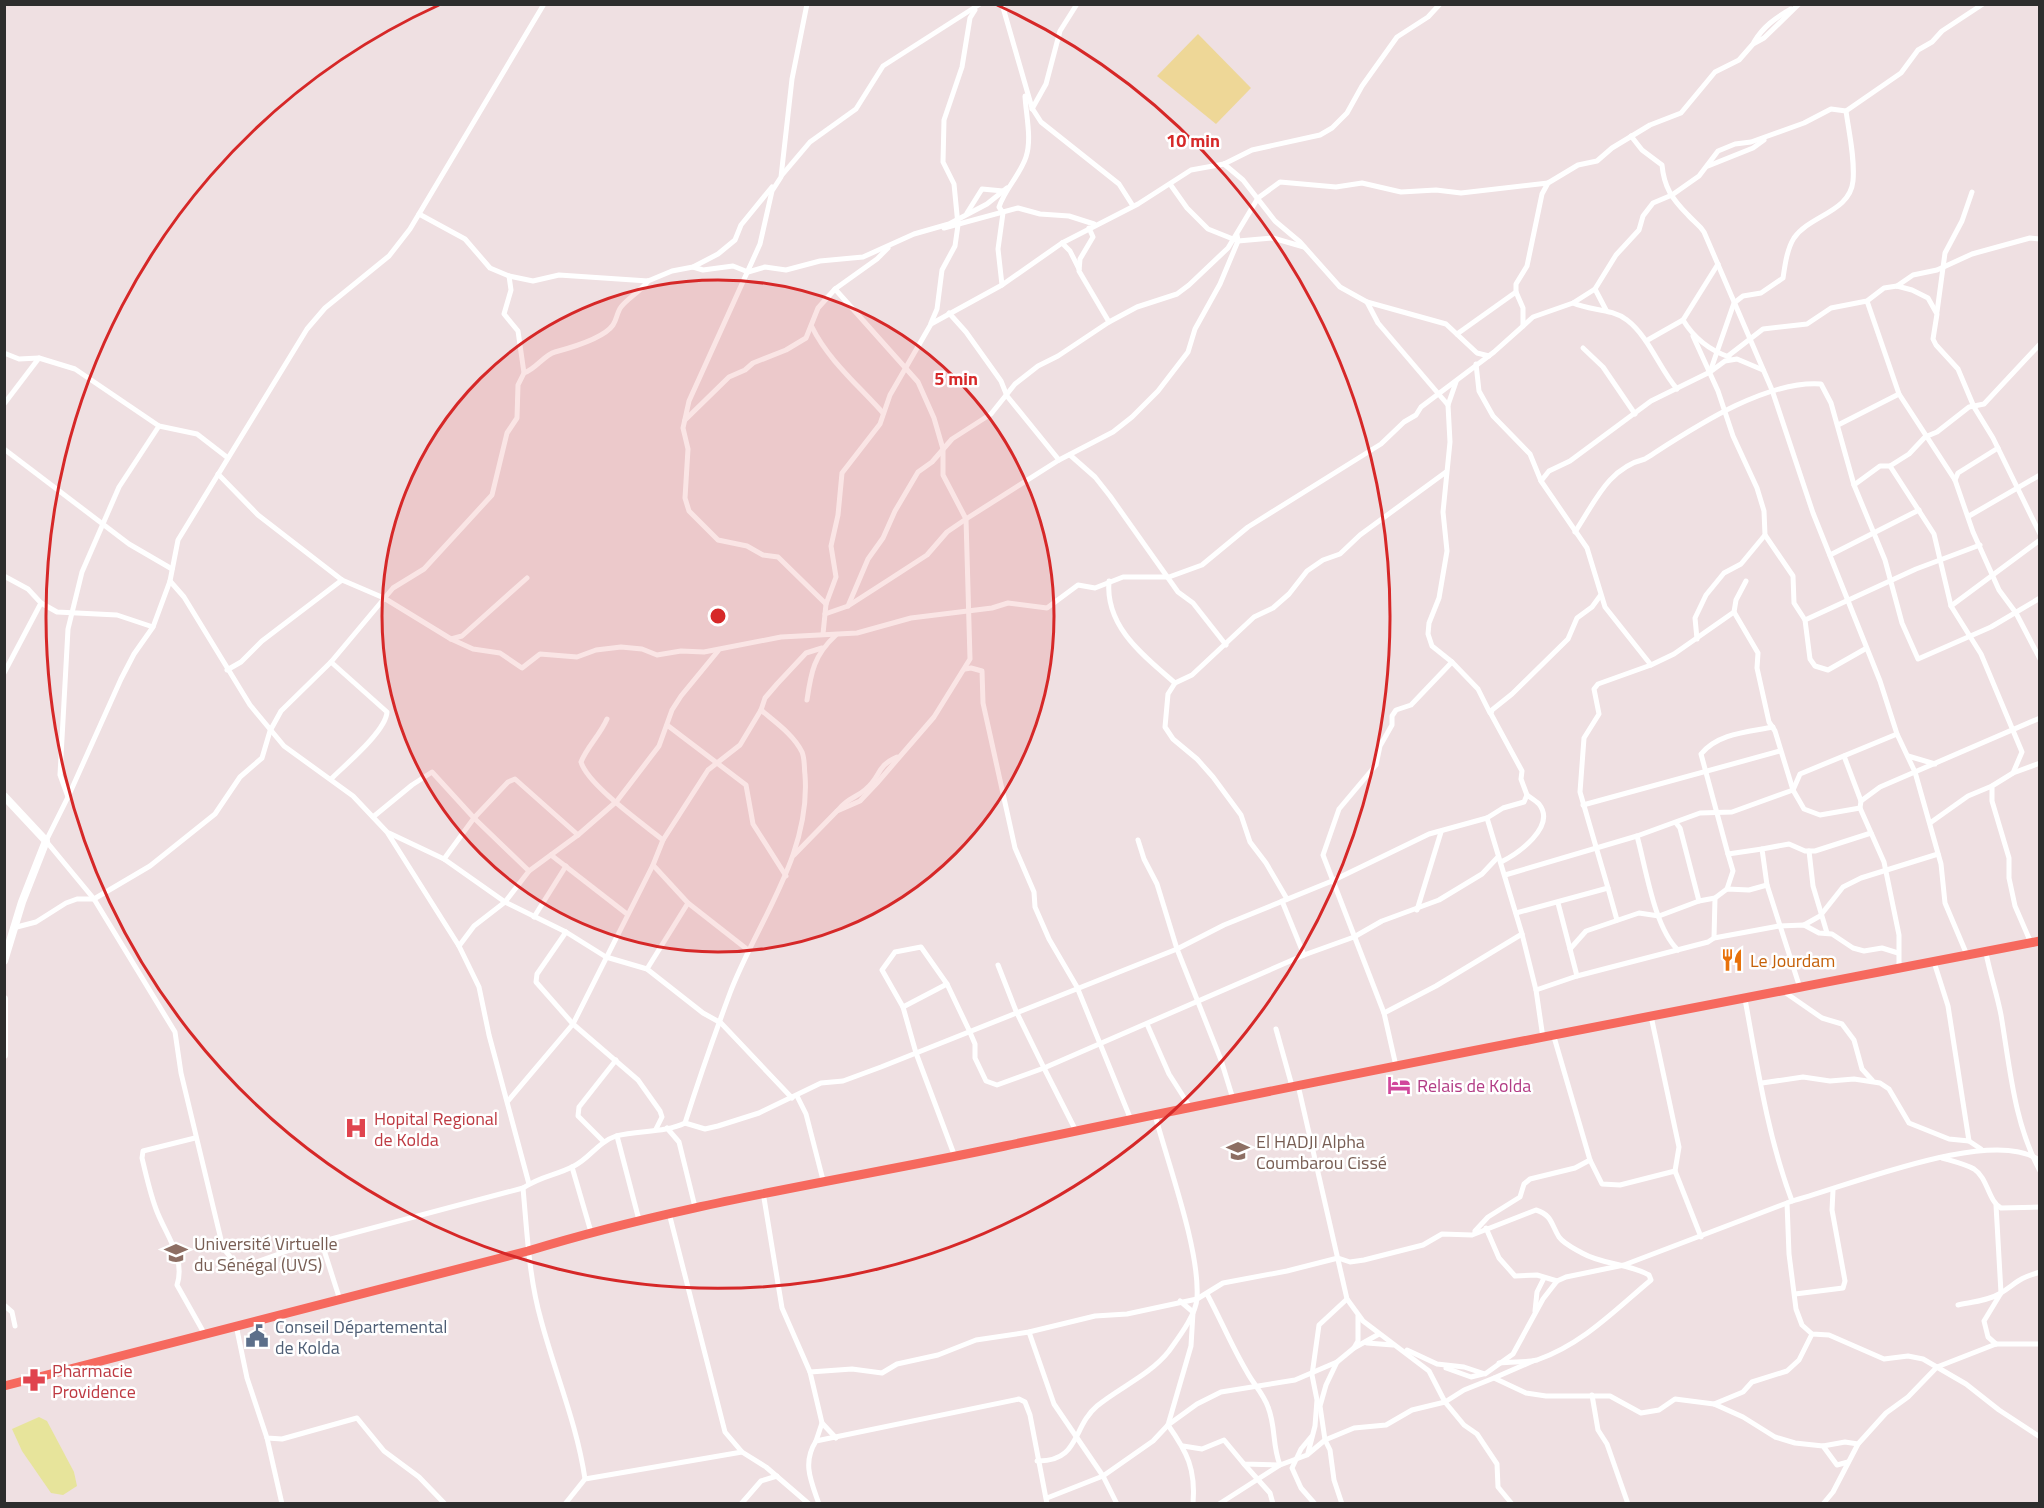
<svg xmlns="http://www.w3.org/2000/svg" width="2044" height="1508" font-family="'Titillium Web',sans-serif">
  <rect width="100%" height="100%" fill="#efe0e2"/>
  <path fill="#e7e49b" d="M39 1417 47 1421 74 1472 77 1486 63 1495 51 1493 22 1451 12 1429Z"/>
  <path fill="#eed797" d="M1198 34 1251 88 1216 124 1157 76Z"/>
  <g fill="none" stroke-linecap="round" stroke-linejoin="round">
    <g stroke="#fff" stroke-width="5">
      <path d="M544 4 410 229 389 256 325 308 307 329 178 540 170 581 153 627 134 654 121 679 68 797 46 841 94 899 175 1032 181 1073 223 1248 237 1265 251 1264 290 1250 523 1188C543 1175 555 1176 574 1166 590 1158 598 1142 616 1136 638 1130 665 1133 685 1123 699 1079 714 1036 730 993 757 922 811 855 805 775 804 768 805 759 802 752 794 735 775 722 761 710"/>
      <path d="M807 4 792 79 781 177 772 191 760 244 689 401 683 428 688 449 685 498 689 511 718 540 747 546 763 555 778 557 826 604"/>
      <path d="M1002 4 1032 108 1041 122 1119 184 1133 206"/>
      <path d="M1754 42C1763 27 1775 18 1791 9"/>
      <path d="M1032 109 1046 84 1060 31 1077 4"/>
      <path d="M1631 136 1642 150 1662 165C1664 187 1672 199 1688 215 1694 222 1699 224 1704 232L1772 390 1813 513 1880 681 1897 734 1915 772 1941 864 1945 903 1967 955"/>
      <path d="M1224 164 1243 180 1275 221 1300 242 1340 287 1367 302 1446 324 1477 353 1489 356"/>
      <path d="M1708 166 1753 148 1764 140"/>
      <path d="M782 175 810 142 856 109 883 66 980 4"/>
      <path d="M1170 184 1187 208 1208 229 1238 241 1273 238 1304 247"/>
      <path d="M967 213 982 189 1003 191"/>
      <path d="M419 214 465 239 490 268 509 276 533 281 559 275 648 281 672 271 693 267 718 254 735 240 741 225 772 187"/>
      <path d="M944 228 1018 208 1040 214 1069 216 1094 224"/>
      <path d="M1089 228 1093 237 1080 259 1079 271 1109 322"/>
      <path d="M1062 243 1070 251 1079 269"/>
      <path d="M693 267 703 270 733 266 748 272 765 267 786 270 820 261 863 257 914 234 949 224 987 204 1007 188"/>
      <path d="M509 276 511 290 504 314 518 331 524 373"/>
      <path d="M1002 285 998 249 1003 213 999 207C1005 189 1020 175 1026 157 1032 139 1026 115 1025 96"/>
      <path d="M1897 286 1913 275 1937 270 1972 254 2030 238 2040 239"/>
      <path d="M835 289 877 259 888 248"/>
      <path d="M1595 289 1606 310"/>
      <path d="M1367 302 1378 323 1448 405"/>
      <path d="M1573 303C1591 311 1611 308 1627 320 1649 337 1659 368 1677 389"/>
      <path d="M1937 312 1945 253 1962 221 1972 192"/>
      <path d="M949 313 966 332 1001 381 1007 396 1059 460"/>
      <path d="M1683 320C1694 338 1709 350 1729 357"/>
      <path d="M931 323 937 309 942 270 955 246 958 225 954 184 943 162 944 120 962 67 970 18 975 10"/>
      <path d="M1523 326V308L1516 292V284L1527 266 1542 194 1548 183 1578 165 1597 161 1612 148 1650 125 1681 113 1715 72 1739 60 1753 44 1764 38 1799 4"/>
      <path d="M812 327C828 360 859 386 883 413"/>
      <path d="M1457 334 1516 292"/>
      <path d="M1693 336 1718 391 1733 436 1757 488 1764 511 1765 535 1793 576 1794 603 1805 620 1810 659 1815 666 1828 670 1865 649"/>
      <path d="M1646 341 1683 320 1718 264"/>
      <path d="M1583 348 1603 367 1635 414"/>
      <path d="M4 353 19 359 39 358"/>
      <path d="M1728 356 1763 329 1807 324 1831 308 1867 301 1884 288 1897 286 1912 290 1928 298 1937 314 1933 339 1936 345 1958 369 1974 407 1993 438 2040 534"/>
      <path d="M1476 364 1479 391 1493 416 1530 454 1541 481 1587 548 1605 607 1651 665 1674 654 1734 612 1736 600 1746 581"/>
      <path d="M1710 372 1734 303 1743 296 1761 293 1783 278C1785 265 1787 249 1794 238 1810 215 1850 212 1853 181 1855 158 1849 133 1846 111"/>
      <path d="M1456 382 1448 405 1450 442 1443 512 1447 551 1439 598 1429 623 1428 634 1432 646 1452 662 1478 689 1490 713"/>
      <path d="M1899 394 1955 480 1973 532 1999 590 2016 613 2040 659"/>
      <path d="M4 404 39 358 75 369 159 426 197 434 228 458"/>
      <path d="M685 420 729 377 745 370 753 363 786 350 806 338 818 308 835 289 918 382 934 418 943 449V475L966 519 970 659 934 717 877 783 860 801 837 811 794 855"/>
      <path d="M1838 425 1899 394 1867 301"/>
      <path d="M4 449 129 544 172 569"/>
      <path d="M1070 455 1095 477 1110 496 1178 592 1193 603 1226 645"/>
      <path d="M1890 466 1934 534 1951 606 1981 654 2022 752 2013 773 1992 786V801L2009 858V878L2015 906 2031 943"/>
      <path d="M218 474 258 515 342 580 384 598 451 639 473 649 500 653 522 668 540 654 577 657 596 650 621 647 642 649 657 655 681 651 704 652 781 637 857 633 911 618 992 608 1008 603 1047 608 1078 585 1095 588 1123 577H1169L1202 565 1248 527 1381 444 1404 422 1416 415 1421 407 1494 352 1533 317 1573 303 1595 289 1616 255 1639 230 1643 216 1653 203 1672 195 1699 176 1718 151 1735 144 1751 142 1804 123 1831 109 1846 111 1901 73 1918 50 1932 42 1942 31 1983 4"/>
      <path d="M1955 480 1958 473 1998 448"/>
      <path d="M1541 481 1549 471 1570 461 1651 401 1710 372 1725 361 1737 359 1763 370"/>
      <path d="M1854 485 1880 466H1890L1909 454 1925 437 1937 432 1969 407 1984 404 2040 344"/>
      <path d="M1969 516 2040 475"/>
      <path d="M1575 532C1595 502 1608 468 1645 459 1692 429 1764 380 1821 384L1831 403 1854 485 1885 560 1902 623 1918 659 1991 627 2040 598"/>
      <path d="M1830 555 1919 510"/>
      <path d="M4 576 28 589 41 603 57 612 117 615 153 627"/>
      <path d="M170 581 184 597 250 705 284 746 353 796 387 832 459 946 479 987 489 1035 529 1184"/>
      <path d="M1109 581C1105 627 1144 656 1175 683"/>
      <path d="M848 606 868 559 883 538 895 511 918 472 932 462 952 439 991 414 1015 384 1038 366 1058 356 1109 322 1137 307 1177 294 1189 285 1228 248 1258 198 1280 182 1336 187 1362 183 1401 192 1436 190 1461 193 1548 183"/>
      <path d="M1951 606 2040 540"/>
      <path d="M1734 612 1758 653 1757 668 1769 722 1775 731 1793 790 1804 809 1820 815 1860 808"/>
      <path d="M825 614 848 606 890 579 927 555 947 532 966 519 1059 460 1113 432 1132 417 1158 391 1188 352 1195 329 1220 284 1238 241 1237 235"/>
      <path d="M1805 620 1916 569 1980 545"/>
      <path d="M823 634 826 604 836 577 831 546 838 515 842 473 880 424 890 395 931 324 1002 285 1062 243 1138 204 1191 170 1224 164 1252 150 1320 135 1332 128 1347 113 1362 86 1397 37 1428 17 1440 4"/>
      <path d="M451 639 462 636 527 578"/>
      <path d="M1697 639 1695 618 1706 595 1724 573 1741 564 1765 535"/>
      <path d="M965 669 971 668 982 671 983 703 1015 848 1034 892 1035 907 1049 939 1077 987 1131 1120"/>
      <path d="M227 670 241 662 262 641 342 580"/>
      <path d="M4 673 41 603"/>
      <path d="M807 700C811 672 814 655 836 635"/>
      <path d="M607 719C600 735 587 747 581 762 588 785 642 823 663 840"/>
      <path d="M667 725 746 785 753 824 786 876"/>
      <path d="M1844 756 1861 801"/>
      <path d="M1908 756 1935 764"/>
      <path d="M2013 773 2040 763"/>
      <path d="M331 779C345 765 386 731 387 712L331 662"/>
      <path d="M68 797 60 775 68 629 82 572 119 487 159 426"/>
      <path d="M1583 805 1780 751"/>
      <path d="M838 810C849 797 856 798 866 789 881 777 876 766 897 757"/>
      <path d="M373 817 412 785 432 772 474 818 529 871"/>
      <path d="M1487 818 1522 934 1536 990 1543 1038"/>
      <path d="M1930 823 1968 796 1992 786"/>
      <path d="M389 833 444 859 505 902 566 932 606 957 647 969 703 1013 721 1023 792 1098"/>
      <path d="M1637 836C1646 868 1654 927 1678 950"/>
      <path d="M1138 840 1144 859 1157 884 1177 949 1221 1060 1233 1099"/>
      <path d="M1762 849 1728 854 1701 754C1718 733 1748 732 1773 727"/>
      <path d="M1809 851 1813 886 1827 933"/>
      <path d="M551 855 627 914"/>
      <path d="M444 859 474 818 508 782 515 779 578 835"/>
      <path d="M1501 862C1517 854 1557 827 1539 804 1536 801 1531 798 1527 795"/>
      <path d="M653 865 688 903 748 950"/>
      <path d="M1505 875 1637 836 1700 813 1732 812 1793 790 1800 774 1897 734"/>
      <path d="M1608 888 1617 920"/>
      <path d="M1727 889 1733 871 1728 854"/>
      <path d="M1287 899 1266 863 1250 842 1241 815 1213 777 1197 759 1173 739 1165 727 1168 694 1175 683 1192 675 1254 617 1273 608 1289 594 1307 571 1323 560 1340 554 1360 535 1446 472"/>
      <path d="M1282 901 1304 955"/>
      <path d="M1699 901 1715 898 1727 889 1749 890 1767 885"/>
      <path d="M1558 903 1570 949"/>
      <path d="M1417 910 1441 832"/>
      <path d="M1516 913 1608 888 1580 792 1584 738 1599 714 1594 689 1598 684 1651 665"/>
      <path d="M534 917 566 866"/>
      <path d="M1804 925 1820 916 1843 887 1861 878 1938 854"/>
      <path d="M13 928 36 922 66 903 77 899H94L150 866 215 814 240 777 262 758 270 731 281 711 331 662 393 588 424 569 492 495 507 433 517 418 518 385 524 373C536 369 544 355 555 352 570 348 604 338 613 325 617 319 617 312 621 307 628 298 640 292 648 281"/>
      <path d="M566 932 537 974 536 982 573 1024 638 1080 660 1111 662 1117 656 1129"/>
      <path d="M1714 938 1715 898"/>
      <path d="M459 946 474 926 505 902 529 871 578 835 617 801 659 746 672 710 681 696 718 651"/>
      <path d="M1986 953C1990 974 1997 994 2001 1015 2010 1068 2014 1123 2040 1171"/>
      <path d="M1934 962 1948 1006 1969 1141"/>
      <path d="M1899 968V935L1884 862 1860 808 1861 801 1880 787 2040 718"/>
      <path d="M647 969 688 903"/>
      <path d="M1577 976 1708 942 1714 938 1779 926 1804 925 1819 933 1832 934 1853 948 1864 951 1882 948 1898 953"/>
      <path d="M1800 988 1767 885 1762 849 1789 844 1805 851H1815L1871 833"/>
      <path d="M1536 990 1577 976 1570 949 1586 931 1639 913 1659 916 1699 901 1680 828 1676 823"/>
      <path d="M1783 991 1822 1018 1842 1024 1854 1040 1862 1069 1872 1080"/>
      <path d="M1745 999C1757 1065 1768 1138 1792 1201L1787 1203 1789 1254 1796 1309 1802 1325 1812 1334 1829 1335 1884 1359 1908 1356 1923 1359 1966 1384 1999 1410 2040 1437"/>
      <path d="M903 1007 947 984"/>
      <path d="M1384 1013 1436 986 1522 934"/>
      <path d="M1651 1016 1679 1147 1675 1171"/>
      <path d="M1147 1024 1169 1074 1190 1107"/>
      <path d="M1276 1029 1292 1086"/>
      <path d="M1554 1037 1590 1160 1602 1184 1620 1185 1675 1171 1701 1237"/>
      <path d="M1396 1066 1384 1013 1323 855 1339 809 1376 765 1380 746 1392 725V716L1396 710 1411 705 1452 662"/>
      <path d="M1762 1083 1803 1077 1830 1081 1854 1079 1880 1083 1889 1089 1909 1123 1949 1139 1969 1141 1981 1149"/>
      <path d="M1298 1085 1347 1299 1363 1321 1429 1371 1445 1402 1464 1425 1477 1434 1497 1464 1498 1487 1512 1504"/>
      <path d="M797 1096 806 1114 823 1180"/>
      <path d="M508 1101 573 1024 653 865 663 840 708 770 740 745 761 710 765 698 777 684 806 653 822 648"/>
      <path d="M685 1123 705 1129 718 1126 759 1113 821 1083 843 1081 881 1067 1177 949 1224 925 1332 881 1429 834 1487 818 1503 808 1524 802 1527 795 1521 779 1522 771 1491 714 1492 710 1512 694 1568 639 1577 618 1592 607 1600 596"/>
      <path d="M667 1128 679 1142 695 1207"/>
      <path d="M1076 1131 1044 1068 1304 955 1354 937 1382 921 1439 900 1482 874 1497 858"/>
      <path d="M617 1136 639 1220"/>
      <path d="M195 1138 143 1151 142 1158C146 1175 150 1193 156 1209 165 1234 186 1258 177 1285L204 1333"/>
      <path d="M603 1141 578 1116 579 1107 616 1060"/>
      <path d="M955 1157 916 1053 903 1007 882 970 895 952 921 947 947 984 969 1030 975 1044V1058L986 1081 997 1085 1044 1068 1016 1011 998 965"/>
      <path d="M1942 1158C1952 1161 1965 1164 1974 1169 1988 1178 1988 1201 2001 1208L2040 1207"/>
      <path d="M572 1167 591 1232"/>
      <path d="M523 1188C527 1232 529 1278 541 1320 555 1373 577 1424 585 1479"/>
      <path d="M763 1192 782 1308 810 1372"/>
      <path d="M1792 1201C1846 1187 1995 1125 2040 1161"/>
      <path d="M1996 1205 2001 1293 1984 1321 1988 1337 1996 1344"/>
      <path d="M669 1213 725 1432 742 1452 766 1467 809 1504"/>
      <path d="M1486 1228 1499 1258 1515 1276 1537 1275 1557 1281"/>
      <path d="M1475 1231 1488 1217 1520 1197 1524 1184 1530 1179 1575 1168 1590 1160"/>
      <path d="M325 1241 324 1250 340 1300"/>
      <path d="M1207 1294C1221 1320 1232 1347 1247 1372 1254 1385 1263 1393 1268 1407 1276 1427 1272 1445 1280 1465"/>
      <path d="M1795 1294 1843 1288 1845 1281 1832 1210 1833 1190"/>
      <path d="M4 1305 12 1312 15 1326"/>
      <path d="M1958 1305C1972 1302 1988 1301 2001 1293 2018 1282 2017 1279 2040 1272"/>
      <path d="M1535 1311 1537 1292 1544 1278"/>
      <path d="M236 1325 247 1378 267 1438 282 1439 357 1418 384 1451 419 1477 445 1504"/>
      <path d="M1029 1332 1054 1404 1103 1476 1117 1504"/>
      <path d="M1367 1343 1393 1345"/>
      <path d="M1354 1348 1379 1334"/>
      <path d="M1407 1350 1437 1364 1464 1367 1485 1374 1513 1354 1543 1299 1557 1281 1566 1277 1624 1265 1787 1203"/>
      <path d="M1446 1368 1471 1377 1483 1374"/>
      <path d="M1494 1378 1533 1361"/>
      <path d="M1592 1395 1598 1430 1607 1444 1628 1504"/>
      <path d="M1714 1404 1743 1417 1775 1437 1795 1443 1823 1446 1837 1465 1848 1462"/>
      <path d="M822 1423 810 1372 852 1369 882 1373 897 1364 938 1355 976 1340 1029 1332 1095 1316 1127 1314 1197 1299 1223 1283 1287 1271 1338 1258 1350 1262 1364 1260 1423 1245 1442 1234 1472 1235 1536 1210C1552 1215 1551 1224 1559 1237 1564 1244 1575 1249 1582 1253 1603 1265 1627 1263 1649 1275L1651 1280C1615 1310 1583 1344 1537 1360 1526 1363 1511 1361 1499 1363"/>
      <path d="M1168 1425 1191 1346 1193 1312 1180 1301"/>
      <path d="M1168 1425C1187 1452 1196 1469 1193 1504"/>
      <path d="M1311 1437 1301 1449 1292 1468 1301 1488 1315 1504"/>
      <path d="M267 1438 282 1504"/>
      <path d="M816 1441 822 1423 836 1438"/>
      <path d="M1183 1446 1202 1449 1224 1440 1244 1464 1279 1465"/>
      <path d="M1823 1446 1845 1442 1858 1444"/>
      <path d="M1308 1453 1315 1426 1317 1400 1312 1375 1319 1325 1347 1299"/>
      <path d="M1037 1461C1080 1462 1072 1427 1097 1406 1120 1387 1150 1375 1169 1351 1179 1337 1196 1315 1197 1298 1200 1250 1168 1164 1155 1115"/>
      <path d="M1244 1464 1270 1493 1273 1504"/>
      <path d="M1047 1498 1103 1476 1153 1441 1168 1425 1197 1404 1221 1392 1295 1380 1337 1362"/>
      <path d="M565 1504 585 1479 742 1452"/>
      <path d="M741 1504 761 1481 777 1476"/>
      <path d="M819 1504C811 1481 802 1463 816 1441L1019 1399 1025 1402 1030 1415 1047 1504"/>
      <path d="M1219 1504 1280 1465 1307 1455 1325 1440 1354 1428 1386 1425 1412 1410 1445 1402 1464 1390 1494 1378 1526 1393 1546 1396H1610L1641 1413 1659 1410 1675 1399 1714 1404 1743 1392 1752 1382 1787 1371 1799 1360 1812 1334"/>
      <path d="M1342 1504 1334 1480 1330 1450 1325 1440 1320 1406 1326 1385 1337 1362 1354 1348 1358 1341V1316"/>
      <path d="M1823 1504 1833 1492 1858 1444 1886 1413 1908 1397 1937 1367 1996 1344H2040"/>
    </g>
    <g stroke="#fff" stroke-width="8">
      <path d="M4 796 46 841 22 902 4 961"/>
      <path d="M4 999V1055"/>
    </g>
    <path stroke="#f6695e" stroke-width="9" d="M4 1386 528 1251C684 1203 845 1180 1005 1146 1349 1073 1694 1008 2040 941"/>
  </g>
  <circle cx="718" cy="616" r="336" fill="#d62828" fill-opacity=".12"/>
  <g fill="none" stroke="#d62828" stroke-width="3">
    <circle cx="718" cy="616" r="336"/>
    <path d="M997 5A672 672 0 1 1 439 5"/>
  </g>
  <defs>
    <g id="restaurant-bare" transform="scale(1.8)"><path d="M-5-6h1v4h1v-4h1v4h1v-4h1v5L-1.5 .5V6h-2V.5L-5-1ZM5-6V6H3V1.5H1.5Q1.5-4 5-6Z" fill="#e8710a" stroke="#fff" stroke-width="2.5" paint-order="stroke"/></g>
    <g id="hotel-bare" transform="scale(1.8)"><path d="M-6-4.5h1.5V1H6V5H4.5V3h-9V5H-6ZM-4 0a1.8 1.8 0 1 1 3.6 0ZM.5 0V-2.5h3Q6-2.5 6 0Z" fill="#d1479c" stroke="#fff" stroke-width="2.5" paint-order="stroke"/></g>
    <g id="hospital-bare" transform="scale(1.8)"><path d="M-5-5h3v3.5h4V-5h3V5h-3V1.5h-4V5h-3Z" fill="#e0444e" stroke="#fff" stroke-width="2.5" paint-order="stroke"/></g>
    <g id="school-bare" transform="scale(1.8)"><path d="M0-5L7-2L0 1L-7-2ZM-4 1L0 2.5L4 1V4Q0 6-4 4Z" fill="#8d6e63" stroke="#fff" stroke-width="2.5" paint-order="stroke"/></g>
    <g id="university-bare" transform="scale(1.8)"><path d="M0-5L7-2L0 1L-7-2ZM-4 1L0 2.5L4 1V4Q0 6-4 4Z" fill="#8d6e63" stroke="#fff" stroke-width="2.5" paint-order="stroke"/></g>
    <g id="civic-bare" transform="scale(1.8)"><path d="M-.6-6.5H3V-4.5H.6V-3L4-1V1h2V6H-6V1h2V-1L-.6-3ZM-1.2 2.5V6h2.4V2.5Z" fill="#5c6f8a" stroke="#fff" stroke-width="2.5" paint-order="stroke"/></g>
    <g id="pharmacy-bare" transform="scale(1.8)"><path d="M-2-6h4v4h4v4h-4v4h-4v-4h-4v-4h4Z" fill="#e0444e" stroke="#fff" stroke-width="2.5" paint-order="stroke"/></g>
  </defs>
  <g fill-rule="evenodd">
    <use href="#restaurant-bare" x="1732" y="960"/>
    <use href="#hotel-bare" x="1399" y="1085"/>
    <use href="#hospital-bare" x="356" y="1128"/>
    <use href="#school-bare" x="1238" y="1151"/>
    <use href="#university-bare" x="176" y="1253"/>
    <use href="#civic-bare" x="257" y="1336"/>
    <use href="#pharmacy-bare" x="34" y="1380"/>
  </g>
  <g text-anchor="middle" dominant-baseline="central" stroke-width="5" stroke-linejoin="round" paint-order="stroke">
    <g font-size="18" fill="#c56008" stroke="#fff" text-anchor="start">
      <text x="1750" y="960">Le Jourdam</text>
    </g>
    <g font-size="18" fill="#b23c85" stroke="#fff" text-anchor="start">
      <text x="1417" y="1085">Relais de Kolda</text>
    </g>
    <g font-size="18" fill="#be3a42" stroke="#fff" text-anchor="start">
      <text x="374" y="1118">Hopital Regional<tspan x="374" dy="21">de Kolda</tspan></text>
      <text x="52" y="1370">Pharmacie<tspan x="52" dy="21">Providence</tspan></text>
    </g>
    <g font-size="18" fill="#785e54" stroke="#fff" text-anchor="start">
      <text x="1256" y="1141">El HADJI Alpha<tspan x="1256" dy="21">Coumbarou Cissé</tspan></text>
      <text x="194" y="1243">Université Virtuelle<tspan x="194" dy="21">du Sénégal (UVS)</tspan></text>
    </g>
    <g font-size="18" fill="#4e5e75" stroke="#fff" text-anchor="start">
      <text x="275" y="1326">Conseil Départemental<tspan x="275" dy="21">de Kolda</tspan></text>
    </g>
  </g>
  <circle cx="718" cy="616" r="9" fill="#d62828" stroke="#fff" stroke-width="3"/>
  <g font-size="18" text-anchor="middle" font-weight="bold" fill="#d62828" stroke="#fff" stroke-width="5" stroke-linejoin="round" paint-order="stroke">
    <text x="1193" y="147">10 min</text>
    <text x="956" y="385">5 min</text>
  </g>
  <rect width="2044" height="1508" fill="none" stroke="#2d2d2d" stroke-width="12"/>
</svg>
